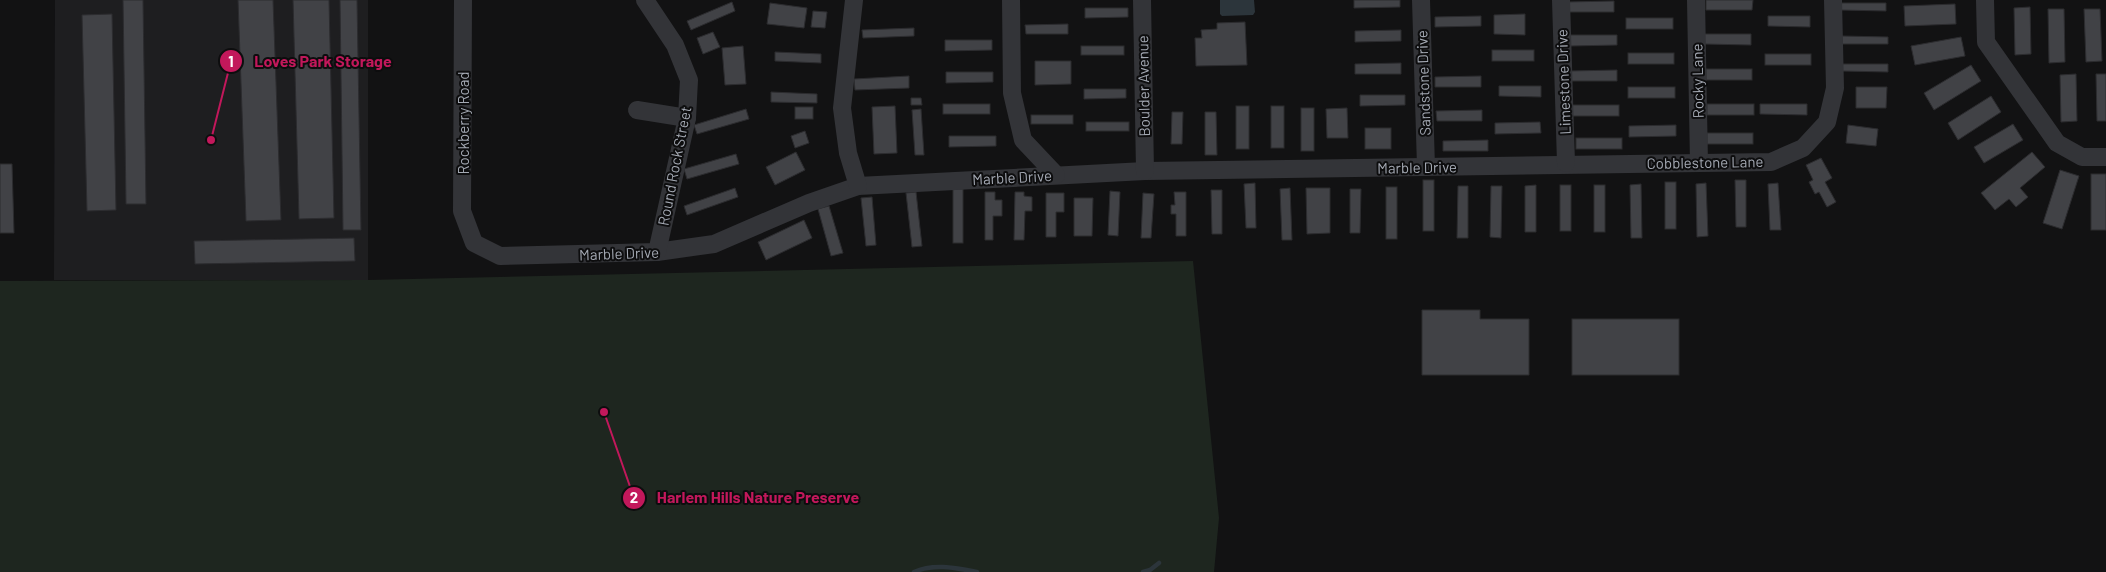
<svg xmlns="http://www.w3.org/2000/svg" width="2106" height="572" font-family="Barlow,sans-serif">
  <rect width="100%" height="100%" fill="#121213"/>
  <path fill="#1e1e20" d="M55 0H368V280H54Z"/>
  <path fill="#1e261f" d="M1193 261 1219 518 1214 572H0V281L368 280Z"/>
  <path fill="#2c353b" d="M1220 0H1254L1255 12 1253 15 1222 16 1220 14Z"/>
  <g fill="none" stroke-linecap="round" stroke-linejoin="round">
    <g stroke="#2c353b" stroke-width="4.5">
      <path d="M914 572C934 563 956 568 977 572"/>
      <path d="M1143 572 1150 570 1159 563"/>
    </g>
  </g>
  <g fill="#414246" stroke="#2c2c2f">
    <path d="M123 0H143L146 204H126Z"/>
    <path d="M238 0H273L281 220 246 221Z"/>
    <path d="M293 0H329L334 218 299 219Z"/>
    <path d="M340 0H357L361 230H343Z"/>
    <path d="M1354 0H1400V7L1354 8Z"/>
    <path d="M1706 0H1753L1752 10H1706Z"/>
    <path d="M1614 1V12H1568L1567 2Z"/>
    <path d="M732 2 735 11 691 30 687 21Z"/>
    <path d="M770 3 807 8 804 28 767 24Z"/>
    <path d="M1840 3H1886V11L1840 10Z"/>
    <path d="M1955 4 1956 24 1905 26 1904 6Z"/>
    <path d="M2030 7 2031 54 2015 55 2014 8Z"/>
    <path d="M1085 8H1128V17L1085 18Z"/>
    <path d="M2048 9H2064L2065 62 2049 63Z"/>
    <path d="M2084 9H2100L2102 61 2086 62Z"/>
    <path d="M813 11 827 12 825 28 811 27Z"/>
    <path d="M112 14 116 210 87 211 82 15Z"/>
    <path d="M1525 14V35L1494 34V15Z"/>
    <path d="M1481 16V26L1435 27V17Z"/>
    <path d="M1768 16H1810V27L1768 26Z"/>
    <rect x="1626" y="18" width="47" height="11"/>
    <path d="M1245 22 1247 65 1196 66 1195 38H1202L1201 30 1217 29V23Z"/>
    <path d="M1068 24V34H1026L1025 25Z"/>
    <path d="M914 28V36L863 38 862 30Z"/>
    <path d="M1401 30V41L1355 42V31Z"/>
    <path d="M713 32 720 47 703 54 697 38Z"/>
    <path d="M1704 34H1751V45L1704 44Z"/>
    <path d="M1570 35H1617V45L1570 46Z"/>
    <path d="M1842 36 1888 37V44H1842Z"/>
    <path d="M1961 37 1965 56 1915 65 1911 46Z"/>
    <path d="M945 40H992V50L945 51Z"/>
    <path d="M743 46 746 84 725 85 722 48Z"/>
    <rect x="1081" y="46" width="43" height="9"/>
    <rect x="1492" y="50" width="42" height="11"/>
    <path d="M775 52 821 54V63L775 61Z"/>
    <rect x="1628" y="53" width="46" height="11"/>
    <rect x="1765" y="54" width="46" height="11"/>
    <path d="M1035 61H1071V84L1035 85Z"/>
    <path d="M1401 63V74H1355V64Z"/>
    <path d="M1842 64H1888V72L1842 71Z"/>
    <path d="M1971 65 1981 81 1934 110 1924 93Z"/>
    <rect x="1706" y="69" width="46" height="11"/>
    <path d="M1617 70V81H1570V71Z"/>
    <path d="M946 72H993V82L946 83Z"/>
    <path d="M2076 74 2077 121 2061 122 2060 75Z"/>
    <path d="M2096 74H2106V121H2097Z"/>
    <path d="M909 76V88L855 90 854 79Z"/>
    <path d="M1481 76V87H1435V77Z"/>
    <path d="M1499 86H1541V97L1499 96Z"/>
    <rect x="1628" y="87" width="47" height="11"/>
    <path d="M1856 87H1887L1886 108H1856Z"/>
    <path d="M1084 89H1126V98L1084 99Z"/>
    <path d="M771 92 817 94V103L771 102Z"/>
    <path d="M1360 95H1405V105L1360 106Z"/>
    <path d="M1991 96 2001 112 1958 140 1948 123Z"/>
    <path d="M911 98H921L922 105H911Z"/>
    <rect x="943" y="104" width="47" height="10"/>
    <rect x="1707" y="104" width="47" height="11"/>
    <path d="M1760 104H1807V115L1760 114Z"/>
    <rect x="1572" y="105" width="47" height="11"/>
    <path d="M895 106 897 153 874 154 872 107Z"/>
    <rect x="1236" y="106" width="13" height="43"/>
    <rect x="1271" y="106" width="13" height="42"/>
    <rect x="795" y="107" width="18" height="12"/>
    <rect x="1301" y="108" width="13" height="43"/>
    <path d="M1347 108 1348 138H1327L1326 109Z"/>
    <path d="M746 109 749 119 697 134 694 125Z"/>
    <path d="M921 109 924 155H915L912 110Z"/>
    <path d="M1482 110V121H1437L1436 111Z"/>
    <path d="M1172 112H1183L1182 144H1171Z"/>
    <path d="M1205 112H1216L1217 155H1205Z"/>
    <rect x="1031" y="115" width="42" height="9"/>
    <rect x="1086" y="122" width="43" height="9"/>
    <path d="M1540 122 1541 133 1495 134V123Z"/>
    <path d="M2013 124 2023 140 1984 163 1974 147Z"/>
    <path d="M1676 125V136L1629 137V126Z"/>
    <path d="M1848 125 1878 129 1876 146 1846 143Z"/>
    <rect x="1365" y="128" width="26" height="21"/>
    <path d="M805 131 809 143 795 148 791 136Z"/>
    <rect x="1707" y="133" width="46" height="11"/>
    <path d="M949 136H996V146L949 147Z"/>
    <rect x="1576" y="138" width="46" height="11"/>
    <path d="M1488 140V151H1443V141Z"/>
    <path d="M796 152 805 170 775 185 766 167Z"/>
    <path d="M2032 152 2045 167 2020 188 2028 197 2016 207 2009 199 1995 210 1981 193Z"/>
    <path d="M736 154 739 164 687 179 684 169Z"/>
    <path d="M1821 158 1832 178 1825 182 1836 202 1827 207 1819 192 1815 194 1809 182 1813 180 1806 165Z"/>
    <path d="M0 164H12L14 233H0Z"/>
    <path d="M2060 170 2079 176 2062 229 2043 223Z"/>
    <rect x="2091" y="174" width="15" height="56"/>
    <rect x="1423" y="180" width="11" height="51"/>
    <path d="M1735 180H1746V227H1736Z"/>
    <rect x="1665" y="182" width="11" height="47"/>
    <path d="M1255 183 1256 228H1246L1244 184Z"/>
    <path d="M1706 183 1708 236 1697 237 1696 184Z"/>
    <path d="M1778 183 1781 230H1770L1768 184Z"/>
    <path d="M1641 184 1642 238H1631L1630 185Z"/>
    <path d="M1536 185V232H1525V186Z"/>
    <rect x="1560" y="185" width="11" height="46"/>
    <rect x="1594" y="185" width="11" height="47"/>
    <path d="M1458 186H1468V238H1457Z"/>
    <path d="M1491 186H1502L1501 238 1490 237Z"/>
    <rect x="1386" y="187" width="11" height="52"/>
    <path d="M735 188 738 197 687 215 684 206Z"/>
    <path d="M1290 188 1292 240H1282L1280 189Z"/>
    <path d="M1306 188H1330V233L1307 234Z"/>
    <rect x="953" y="189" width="10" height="54"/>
    <path d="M1350 189H1361L1360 233H1350Z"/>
    <path d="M1211 190H1222V234H1212Z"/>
    <path d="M1110 191 1120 192 1118 236 1108 235Z"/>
    <path d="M916 192 922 246 912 247 906 193Z"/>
    <path d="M985 192H995V200H1002V216H993V240H985Z"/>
    <path d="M1015 192H1024V196L1032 197V211H1025L1024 240H1014Z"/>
    <path d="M1174 192H1186V236H1176V214H1171V205H1175Z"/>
    <path d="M1046 193H1064V212H1056V237H1046Z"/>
    <path d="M1143 193 1154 194 1151 238H1141Z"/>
    <path d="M872 197 876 245 866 246 861 198Z"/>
    <path d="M1074 198H1093L1092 236H1074Z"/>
    <path d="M829 206 843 253 831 256 818 209Z"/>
    <path d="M804 220 812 238 766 260 758 242Z"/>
    <path d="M354 238 355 261 195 264 194 241Z"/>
    <path d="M1422 310H1480V319H1529V375H1422Z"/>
    <rect x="1572" y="319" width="107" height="56"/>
  </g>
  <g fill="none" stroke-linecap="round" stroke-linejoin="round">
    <g stroke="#333438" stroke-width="18">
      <path d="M463 0 462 211 474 243 500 256 657 252 714 244 809 203 858 186 1145 171 1771 162 1803 148 1827 122 1835 88 1833 0"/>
      <path d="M645 0 675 45 689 80 687 118 657 252"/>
      <path d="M854 0 842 108 848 153 858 186"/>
      <path d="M1011 0 1012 93 1023 140 1056 175"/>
      <path d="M1142 0 1145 171"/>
      <path d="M1421 0 1426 167"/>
      <path d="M1561 0 1566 163"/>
      <path d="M1696 0 1699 163"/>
      <path d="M1985 0 1986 42 2057 143 2082 157H2106"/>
      <path d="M637 110 687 118"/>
    </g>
  </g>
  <g text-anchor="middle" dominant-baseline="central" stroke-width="4" stroke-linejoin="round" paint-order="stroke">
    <g font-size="15" fill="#a4a9b3" stroke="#0d0d0e">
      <text transform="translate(1697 81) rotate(-91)">Rocky Lane</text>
      <text transform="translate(1563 82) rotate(-92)">Limestone Drive</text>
      <text transform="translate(1423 83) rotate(-92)">Sandstone Drive</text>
      <text transform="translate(1143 86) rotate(-91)">Boulder Avenue</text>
      <text transform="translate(463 123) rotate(-90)">Rockberry Road</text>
      <text transform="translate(1705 162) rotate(-1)">Cobblestone Lane</text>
      <text transform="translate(674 166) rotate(-79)">Round Rock Street</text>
      <text transform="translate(1417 167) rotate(-1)">Marble Drive</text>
      <text transform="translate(1012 177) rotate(-3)">Marble Drive</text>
      <text transform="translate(619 253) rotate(-2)">Marble Drive</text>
    </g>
  </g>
  <path fill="none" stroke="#c2185b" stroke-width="2" d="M211 140L231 61M604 412L634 498"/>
  <g fill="#c2185b" stroke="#0d0d0e" stroke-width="2">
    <circle cx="211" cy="140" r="5"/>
    <circle cx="604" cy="412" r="5"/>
    <circle cx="231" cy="61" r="12"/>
    <circle cx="634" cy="498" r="12"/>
  </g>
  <g font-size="15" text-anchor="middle" font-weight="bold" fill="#fff">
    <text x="231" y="67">1</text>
    <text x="634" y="503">2</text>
  </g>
  <g font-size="16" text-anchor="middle" font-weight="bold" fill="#c2185b" stroke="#0d0d0e" stroke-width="4" stroke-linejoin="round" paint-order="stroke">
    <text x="323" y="67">Loves Park Storage</text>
    <text x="758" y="503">Harlem Hills Nature Preserve</text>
  </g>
</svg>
